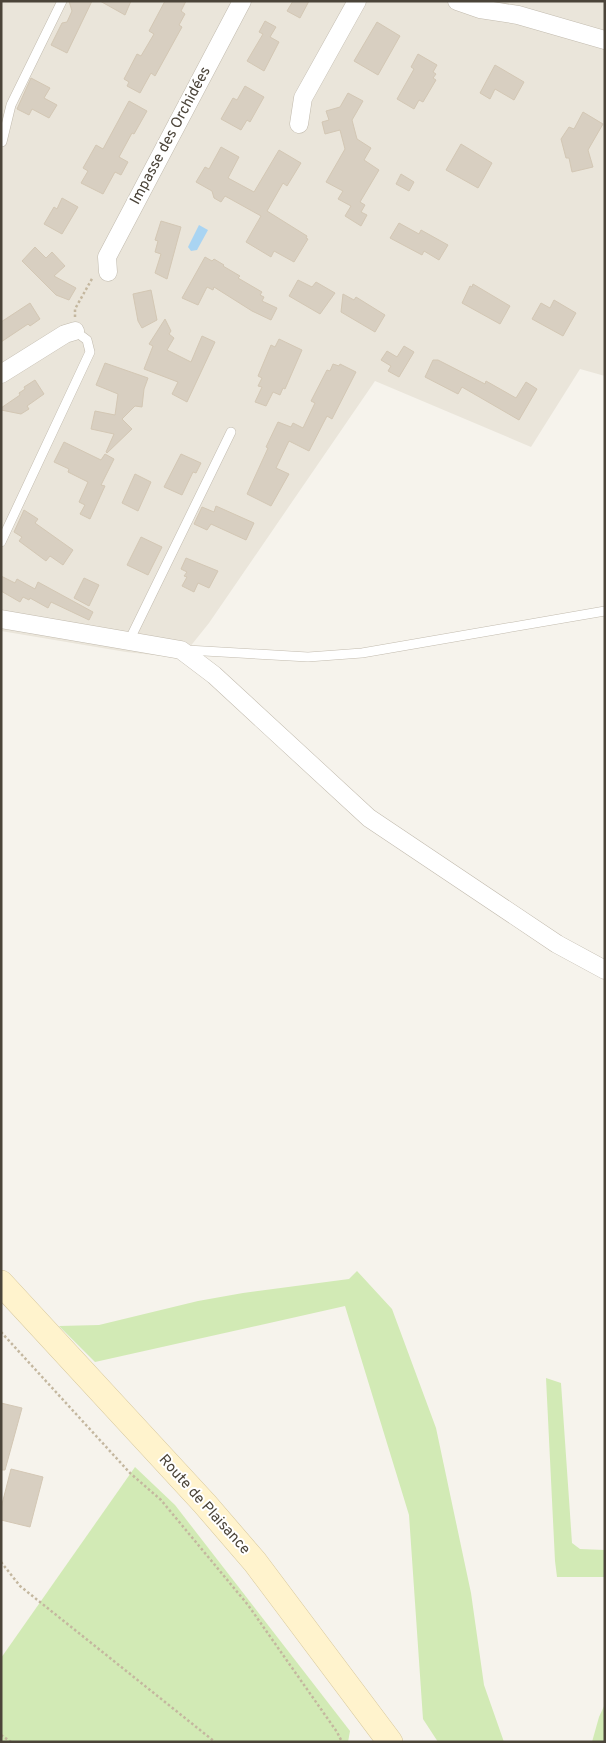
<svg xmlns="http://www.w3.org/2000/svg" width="606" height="1743" font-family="Overpass,sans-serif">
  <rect width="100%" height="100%" fill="#f6f3ec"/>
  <path fill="#eae5da" d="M1 1H605V376L580 369 531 447 375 381 209 623 181 658 126 652 1 631Z"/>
  <g fill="#d2eab5">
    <path d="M357 1271 392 1309 436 1428 471 1593 484 1685 504 1742H438L423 1719 409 1515 345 1306 95 1362 59 1326 99 1325 198 1301 243 1293 349 1279Z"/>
    <path d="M546 1378 561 1383 572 1543 580 1549 605 1550V1577H557L555 1561Z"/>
    <path d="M135 1467 175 1505 350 1731 348 1742H1V1658Z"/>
    <path d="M605 1704V1742H592L599 1717Z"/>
  </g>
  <path fill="#a9d4f2" d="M199 225 208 230 197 250 191 251 188 247Z"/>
  <g fill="#d8cfc1" stroke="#d3c7b4">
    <path d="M69 1H92L67 53 51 45 62 23 67 22 72 11Z"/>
    <path d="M100 1H131L125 15Z"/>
    <path d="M165 1H186L181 11 185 14 179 25 182 27 155 76 151 73 140 93 127 86 129 82 124 79 137 54 141 56 154 34 149 31Z"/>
    <path d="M293 1H309L300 18 287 11Z"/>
    <path d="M265 21 276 27 270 37 279 42 264 71 247 61 263 34 259 32Z"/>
    <path d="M377 22 400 36 378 75 354 61Z"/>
    <path d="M418 54 437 65 433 72 436 74 433 78 436 80 423 102 419 100 414 109 397 99 414 69 411 67Z"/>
    <path d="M495 65 524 82 514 100 495 89 490 99 480 93Z"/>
    <path d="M31 78 50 88 44 98 57 105 49 118 32 109 29 115 17 109Z"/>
    <path d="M245 86 264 97 250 122 247 120 241 130 221 119 233 98 237 100Z"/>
    <path d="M348 93 363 101 352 120 357 139 371 148 364 160 379 170 360 202 365 205 361 212 367 215 361 226 345 216 351 206 338 199 343 191 326 182 345 149 340 130 325 134 322 122 329 120 326 111 340 107Z"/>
    <path d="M129 101 147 111 134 134 132 133 119 157 128 162 121 175 115 172 103 194 81 183 88 171 83 168 96 145 103 149Z"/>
    <path d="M583 112 603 124 588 150 593 167 572 172 569 158H566L561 139 569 127 574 129Z"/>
    <path d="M461 144 492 163 478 188 446 170Z"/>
    <path d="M221 147 239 157 228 178 254 192 279 150 301 163 287 186 283 183 267 211 307 236 306 238 308 239 294 262 274 251 271 257 246 242 261 216 225 196 221 202 214 198 212 191 196 182 205 167 209 169Z"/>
    <path d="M401 174 414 182 409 191 396 184Z"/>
    <path d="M62 198 78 207 62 234 44 224 54 207 57 209Z"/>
    <path d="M161 221 181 227 167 279 155 273 161 254 155 252 158 241 155 240Z"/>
    <path d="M399 223 419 234 421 230 448 245 439 260 424 251 422 255 390 238Z"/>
    <path d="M35 247 46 258 52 252 65 266 54 276 76 288 69 300 56 295 22 261Z"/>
    <path d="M205 257 212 261 214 259 224 265 223 266 240 276 238 278 262 292 260 295 264 297 262 301 277 308 271 320 252 311 214 287 213 290 207 287 198 305 182 298Z"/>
    <path d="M298 280 312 287 316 282 335 293 320 314 289 296Z"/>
    <path d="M473 284 510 306 500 324 462 303 470 286 472 287Z"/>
    <path d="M151 290 157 320 142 328 138 321 133 294Z"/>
    <path d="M343 294 354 300 356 297 385 315 375 332 341 312Z"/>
    <path d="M554 300 576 313 563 336 532 319 541 303 550 308Z"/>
    <path d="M30 303 40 319 30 326 28 324 1 342V322Z"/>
    <path d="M165 319 171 331 169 334 174 338 167 350 191 362 202 336 215 342 187 402 172 394 178 382 144 369 153 346 149 344Z"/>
    <path d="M279 339 302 350 285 389 283 388 280 395 273 392 266 406 255 402 262 387 258 386 262 378 258 376 271 345 275 347Z"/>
    <path d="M404 346 414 352 399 377 388 371 391 366 381 360 387 351 397 357Z"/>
    <path d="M433 360H438L485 384 486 381 516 398 526 382 537 389 519 420 462 387 458 394 425 377Z"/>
    <path d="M105 363 148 378 144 389 142 407 135 406 122 419 132 429 107 453 106 452 114 434 91 429 95 411 115 415 118 394 96 385Z"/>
    <path d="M333 364 339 366 340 364 356 372 332 419 327 416 309 451 289 441 276 468 289 474 271 506 247 494 268 448 266 447 278 422 291 427 293 423 303 428 315 403 311 401 327 370 330 371Z"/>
    <path d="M35 380 44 394 27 406 29 409 21 414 1 410V408L20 395 19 393 25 389 24 387Z"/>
    <path d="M64 442 101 460 105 454 114 459 101 485 105 486 90 519 80 514 85 505 79 502 88 482 68 472 69 469 54 462Z"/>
    <path d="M181 454 201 463 196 473 193 472 182 495 164 487Z"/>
    <path d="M135 474 151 482 138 511 122 503Z"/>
    <path d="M216 506 254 523 246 540 211 524 207 530 194 524 202 507 214 512Z"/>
    <path d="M24 510 38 519 35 523 73 550 63 565 50 556 46 561 19 541 22 537 14 532Z"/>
    <path d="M141 537 162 547 148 575 127 565Z"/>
    <path d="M186 558 218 571 209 588 198 583 194 592 182 586 187 577 184 576 187 572 181 569Z"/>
    <path d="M1 576 15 583 17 579 35 589 38 582 93 612 89 620 51 602 48 608 30 598 29 600 23 597 20 602 1 591Z"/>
    <path d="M84 578 99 585 89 606 74 598Z"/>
    <path d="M1 1403 22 1408 5 1470H1Z"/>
    <path d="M11 1469 43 1477 30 1527 1 1520V1508Z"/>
  </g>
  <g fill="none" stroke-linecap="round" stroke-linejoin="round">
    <g stroke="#c2bbae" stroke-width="10">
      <g id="service">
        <path d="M2 142 11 105 62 1"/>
        <path d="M1 542 90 352 87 340 75 331"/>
        <path d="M129 641 231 432"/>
        <path d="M187 650 308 657 362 653 605 611"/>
      </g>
    </g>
    <g stroke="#c2bbae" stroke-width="19">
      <g id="minor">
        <path d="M457 1 480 9 518 15 605 40"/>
        <path d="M299 124 303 98 357 1"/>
        <path d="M108 272 107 257 242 1"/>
        <path d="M1 374 65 334 75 331"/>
        <path d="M1 619 181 650 214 675 369 818 557 944 605 970"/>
      </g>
    </g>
    <g stroke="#d6c79b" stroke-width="26">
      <path id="secondary" d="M1 1283 205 1504 255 1562 390 1742"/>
    </g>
    <g stroke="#c4b79f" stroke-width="2.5" stroke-dasharray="2.5 2.5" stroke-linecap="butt">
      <path d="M75 317V309L93 277"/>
      <path d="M1 1332 130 1473 161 1500 248 1605 337 1732 342 1742"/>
      <path d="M1 1562 20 1586 215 1742"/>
      <path d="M1 1735 11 1742"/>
    </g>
    <use href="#service" stroke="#fff" stroke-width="9"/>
    <use href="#minor" stroke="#fff" stroke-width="18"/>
    <use href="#secondary" stroke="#fff3cd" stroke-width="25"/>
  </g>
  <g text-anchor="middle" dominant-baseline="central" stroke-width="4" stroke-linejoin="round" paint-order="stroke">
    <g font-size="15" fill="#4b4439" stroke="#fff">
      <text transform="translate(171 136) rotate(-62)">Impasse des Orchidées</text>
      <text transform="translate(204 1505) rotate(48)">Route de Plaisance</text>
    </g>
  </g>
  <rect width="606" height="1743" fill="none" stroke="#4b4439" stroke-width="5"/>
</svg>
